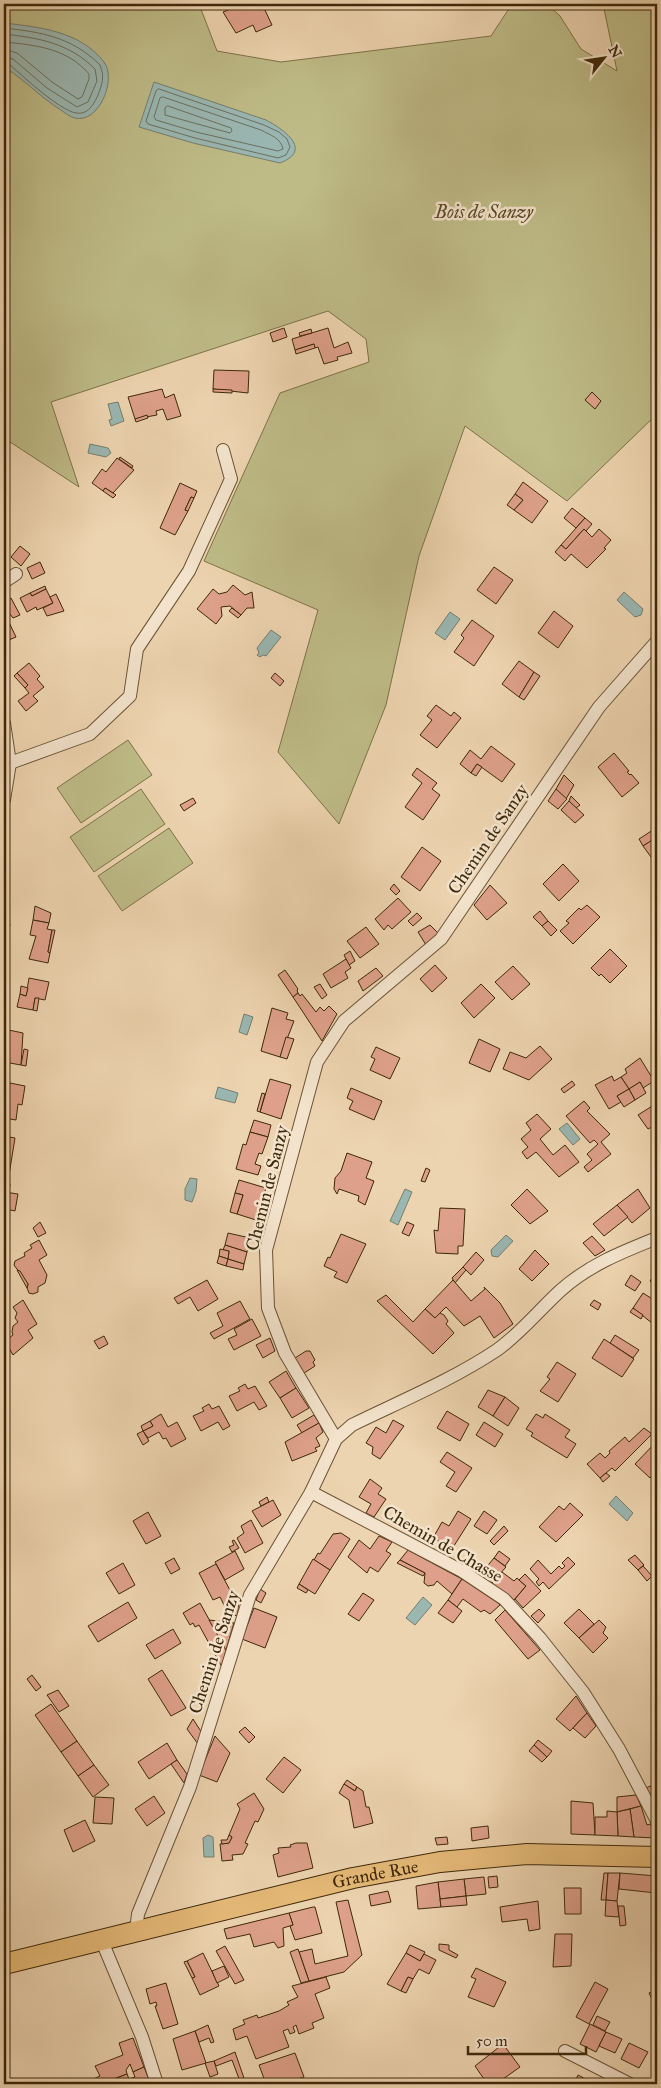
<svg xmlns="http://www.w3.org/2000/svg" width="661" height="2088" font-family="'IM FELL Great Primer',serif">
  <rect width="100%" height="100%" fill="#edd4b0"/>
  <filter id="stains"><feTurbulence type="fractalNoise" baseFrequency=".004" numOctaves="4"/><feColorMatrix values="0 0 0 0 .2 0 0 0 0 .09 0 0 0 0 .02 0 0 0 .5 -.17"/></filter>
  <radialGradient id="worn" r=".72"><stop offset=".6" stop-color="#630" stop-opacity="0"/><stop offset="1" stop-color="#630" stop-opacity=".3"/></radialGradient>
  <g fill="#bebb87" stroke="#7e7248">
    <path d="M4 4H199L217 51 281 62 491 36 512 4H547L560 16 581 49 617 71 603 4H657V414L567 501 465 426 419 556 386 705 339 824 278 752 318 610 204 561 280 393 369 362 366 339 328 311 51 402 79 487 4 438Z"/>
    <path d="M128 740 152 775 81 823 57 788Z"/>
    <path d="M141 789 165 824 94 872 70 837Z"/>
    <path d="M169 828 193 863 122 911 98 876Z"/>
  </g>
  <g fill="#9ab7b2" stroke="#757e6f">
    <path d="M4 23C39 27 80 31 104 62 117 79 99 124 75 118 70 117 65 113 61 110 41 98 24 79 4 67Z"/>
    <path d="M154 82 266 120C283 129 314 150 280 163L193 143 139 127Z"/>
    <path d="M118 402 124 421 111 426 109 420 112 419 108 404Z"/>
    <path d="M90 444 108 448 111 453 106 457 88 453Z"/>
    <path d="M624 592 643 609 641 615 635 617 617 600Z"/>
    <path d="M450 612 460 619 445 640 435 633Z"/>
    <path d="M271 630 281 637 266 656 263 655 260 657 257 655 259 653 257 648Z"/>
    <path d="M244 1014 253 1017 247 1035 239 1032Z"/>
    <path d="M218 1087 238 1093 235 1103 215 1098Z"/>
    <path d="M567 1123 580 1139 573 1145 559 1129Z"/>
    <path d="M190 1178 197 1179 196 1191 192 1202 185 1200V1189Z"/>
    <path d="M405 1189 412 1192 398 1225 390 1221Z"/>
    <path d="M506 1235 513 1241 498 1257 492 1256 491 1250Z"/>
    <path d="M616 1496 633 1513 627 1521 609 1504Z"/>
    <path d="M423 1597 432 1605 415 1625 406 1618Z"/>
    <path d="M208 1835 213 1837 214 1857H204L203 1838Z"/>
  </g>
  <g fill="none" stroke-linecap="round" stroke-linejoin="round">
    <g stroke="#6c705e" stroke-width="1">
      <path d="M4 28C41 32 72 37 100 65 105 77 102 84 98 95 94 104 88 115 76 113 59 110 24 77 10 65L4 63"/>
      <path d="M4 34C39 38 69 43 95 69L97 81 88 102 77 107 47 88 13 59 4 57"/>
      <path d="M4 42C35 45 67 48 89 74V79L82 97 78 99 52 82 17 53 4 49"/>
      <path d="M159 89 264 125 279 132 287 139 290 147 286 155 278 158 195 138 148 124 146 121 156 91Z"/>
      <path d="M163 97 261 130C270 135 281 138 283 149L278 151 196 132 156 120 154 117 160 98Z"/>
      <path d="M168 106 231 128 232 131 230 133 165 115V108Z"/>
    </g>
  </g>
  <g fill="#dea08a" stroke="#3e280a">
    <path d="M256 4 259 10 264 8 272 25 256 32 253 25 236 33 223 12 241 5 242 7Z"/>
    <path d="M284 328 287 337 273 342 270 333Z"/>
    <path d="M328 328 334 348 348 342 352 353 337 357 338 360 324 364 318 347 315 348 314 344 295 350 292 339Z"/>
    <path d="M311 329 312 333 300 336 299 333Z"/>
    <path d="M314 344 315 348 296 354 295 350Z"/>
    <path d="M214 370 249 371 248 393 213 389Z"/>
    <path d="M162 389 165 398 174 394 181 416 167 420 163 409 156 411 157 415 135 419 128 397Z"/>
    <path d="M213 389 232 390V393L213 392Z"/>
    <path d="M592 392 601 401 595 409 585 400Z"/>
    <path d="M147 415 148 418 136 422 135 419Z"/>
    <path d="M120 457 133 466 132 468 119 459Z"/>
    <path d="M117 458 134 470 113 493 105 488 103 491 92 483 102 469 106 472Z"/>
    <path d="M523 482 548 501 532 523 514 510 523 500 515 494Z"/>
    <path d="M180 483 197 491 194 498 191 497 185 510 188 511 175 535 160 528Z"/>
    <path d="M105 488 116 495 113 498 103 491Z"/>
    <path d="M515 494 523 500 514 510 507 505Z"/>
    <path d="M191 497 194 498 188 511 185 510Z"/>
    <path d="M572 508 585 518 576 528 564 518Z"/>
    <path d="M585 518 592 524 586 531 584 529 566 549 561 545Z"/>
    <path d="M584 529 592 537 599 529 611 540 604 548 606 549 587 568 571 554 565 561 555 552 561 545 566 549Z"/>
    <path d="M20 546 30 554 21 566 11 557Z"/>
    <path d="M40 562 45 573 32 579 27 568Z"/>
    <path d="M494 567 513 580 496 604 477 590Z"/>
    <path d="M233 585 245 595 252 592 254 608H247L241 615 230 606 221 607 222 616 216 624 197 609 213 589 219 594 227 592Z"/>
    <path d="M45 586 46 589 32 596 30 593Z"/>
    <path d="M46 589 53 603 37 610 36 607 27 612 20 598 30 593 32 596Z"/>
    <path d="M56 594 64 611 47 616 43 608 53 603 50 597Z"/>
    <path d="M11 598 20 615 13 618 10 614 6 616 16 637 4 642V601Z"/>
    <path d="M232 608 241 615 238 618 229 611Z"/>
    <path d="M554 611 573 626 558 648 538 633Z"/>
    <path d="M472 620 494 636 474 666 454 652 464 638 461 635Z"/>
    <path d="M519 661 534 672 519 697 502 684Z"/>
    <path d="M29 663 40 676 37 679 44 687 33 696 38 701 26 711 18 701 29 693 25 688 28 685 17 673Z"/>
    <path d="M534 672 540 676 524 700 519 697Z"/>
    <path d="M17 673 28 685 25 688 14 676Z"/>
    <path d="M275 673 284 681 280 686 271 678Z"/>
    <path d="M436 705 451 716 454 712 461 718 437 748 420 735 432 720 427 716Z"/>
    <path d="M491 746 515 764 502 782 477 764 471 773 460 764 470 750 481 759Z"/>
    <path d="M614 753 629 771 627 772 630 775 631 774 639 783 622 797 598 767Z"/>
    <path d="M477 764 482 767 476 776 471 773Z"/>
    <path d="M417 768 437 783 432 789 440 795 423 820 405 807 422 783 412 775Z"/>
    <path d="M564 775 574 785 566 799 556 789Z"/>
    <path d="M556 789 567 799 558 809 548 801Z"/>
    <path d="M571 796 580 805 576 808 569 801Z"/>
    <path d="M193 798 196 803 184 811 180 805Z"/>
    <path d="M569 801 584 815 575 823 561 810Z"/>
    <path d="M656 828 657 837 643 846 639 839Z"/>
    <path d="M657 837V853L651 857 643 846Z"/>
    <path d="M422 847 441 861 420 891 401 877Z"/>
    <path d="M563 864 579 881 559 901 543 884Z"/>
    <path d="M394 884 400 891 396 895 390 889Z"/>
    <path d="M490 885 507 903 487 920 474 905Z"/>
    <path d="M398 898 411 912 392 929 388 925 384 930 375 919Z"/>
    <path d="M587 905 600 917 573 944 560 931 569 923 566 921 579 908 581 910Z"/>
    <path d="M35 906 51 913 49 923 33 920Z"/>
    <path d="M540 911 548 921 542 926 533 917Z"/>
    <path d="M417 913 422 918 413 926 408 921Z"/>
    <path d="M33 920 49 923 47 929 52 930 48 952 50 953 48 963 29 959 36 936 30 935Z"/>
    <path d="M548 921 557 930 551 936 542 926Z"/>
    <path d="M4 922 10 924 7 938H4Z"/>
    <path d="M430 925 440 935 426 945 418 932Z"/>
    <path d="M366 927 379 944 360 958 347 941Z"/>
    <path d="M52 930H55L50 953 48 952Z"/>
    <path d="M610 949 627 966 610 983 601 974 599 976 591 968Z"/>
    <path d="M350 951 355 961 349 965 344 955Z"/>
    <path d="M346 959 351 968 345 972 348 978 331 988 323 974Z"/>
    <path d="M435 965 447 978 432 992 420 979Z"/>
    <path d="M513 966 530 984 512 1000 495 982Z"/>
    <path d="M376 968 383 976 363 991 358 981Z"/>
    <path d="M285 970 298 989 297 990 298 993 293 997 278 975Z"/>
    <path d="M29 978 49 982 45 1000 35 998 33 1010 17 1007 20 994 26 996Z"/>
    <path d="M320 984 327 995 322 999 314 987Z"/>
    <path d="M481 984 495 998 474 1018 461 1003Z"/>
    <path d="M21 986 28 988 26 996 20 994Z"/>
    <path d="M298 993 300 996 302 994 316 1012 320 1007 324 1011 329 1006 337 1014 322 1041 293 997Z"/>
    <path d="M35 998H39L37 1011 33 1010Z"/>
    <path d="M272 1008 288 1013 286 1019 294 1021 280 1057 261 1051Z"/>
    <path d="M4 1029 23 1033 21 1065 4 1062Z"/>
    <path d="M286 1037 294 1039 287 1059 280 1057Z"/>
    <path d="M479 1039 500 1049 490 1072 469 1063Z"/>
    <path d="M540 1046 552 1059 529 1080 503 1069 510 1052 526 1058Z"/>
    <path d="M376 1047 400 1058 390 1079 370 1070 375 1059 371 1057Z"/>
    <path d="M24 1049 28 1050 26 1066 21 1065Z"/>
    <path d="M640 1058 654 1081 643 1088 640 1082 629 1089 621 1077 627 1073 625 1069Z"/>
    <path d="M612 1076 614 1081 621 1077 629 1089 617 1096 621 1102 609 1109 595 1085Z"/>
    <path d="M270 1079 291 1085 281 1119 260 1112Z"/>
    <path d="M572 1081 575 1085 564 1093 561 1089Z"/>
    <path d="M640 1082 646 1093 635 1100 629 1089Z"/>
    <path d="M6 1083H10L7 1101 4 1100Z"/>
    <path d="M10 1083 25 1086 22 1105 18 1104 16 1120 4 1118V1100L7 1101Z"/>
    <path d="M351 1088 382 1101 374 1120 349 1109 353 1101 347 1098Z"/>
    <path d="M629 1089 635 1100 624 1107 617 1096Z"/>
    <path d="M262 1093 265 1094 260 1112 257 1111Z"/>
    <path d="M584 1101 590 1108 587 1111 610 1134 601 1142 611 1154 588 1172 584 1167 592 1160 587 1154 598 1144 594 1140 590 1143 566 1116Z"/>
    <path d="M657 1103V1132L656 1133 652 1127 648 1129 638 1115Z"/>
    <path d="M537 1114 551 1129 540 1139 553 1155 565 1145 579 1162 559 1177 536 1152 527 1159 522 1152 528 1147 521 1139 531 1130 526 1123Z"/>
    <path d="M254 1120 271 1125 268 1137 250 1132Z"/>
    <path d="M250 1132 268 1137 262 1154 259 1153 255 1164 261 1166 258 1175 236 1169 243 1144 246 1145Z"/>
    <path d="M4 1136 15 1138 9 1175 4 1174Z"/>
    <path d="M347 1153 372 1162 366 1178 374 1181 365 1205 358 1201 359 1196 339 1189 337 1194 334 1189 335 1178 341 1171Z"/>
    <path d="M426 1168 430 1170 425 1182 421 1181Z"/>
    <path d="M239 1180 266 1188 256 1220 237 1214 243 1195 235 1193Z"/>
    <path d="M4 1182 10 1184 9 1192H4Z"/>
    <path d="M527 1189 548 1211 530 1224 511 1205Z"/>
    <path d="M638 1189 650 1208 632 1223 617 1205Z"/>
    <path d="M4 1192 18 1194 15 1211 6 1209 4 1219Z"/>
    <path d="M235 1193 243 1195 237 1214 230 1212Z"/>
    <path d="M617 1205 628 1217 604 1236 593 1224Z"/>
    <path d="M440 1208 465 1209 463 1246H458V1254L436 1253 434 1230 438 1231Z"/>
    <path d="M40 1222 46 1233 38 1237 33 1228Z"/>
    <path d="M407 1222 414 1225 409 1236 402 1233Z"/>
    <path d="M228 1233 250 1238 247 1252 225 1245Z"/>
    <path d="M341 1234 366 1244 347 1283 334 1277 337 1272 324 1266 328 1257 330 1258Z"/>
    <path d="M592 1236 605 1250 595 1256 583 1243Z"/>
    <path d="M39 1240 47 1255 39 1260 47 1275 45 1283 38 1287V1292L33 1294 29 1293 27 1288 28 1284 14 1265 15 1261 25 1256 24 1253 32 1248 30 1245Z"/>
    <path d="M225 1245 247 1252 244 1264 228 1259 229 1251 223 1250Z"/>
    <path d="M220 1249 229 1251 228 1259 219 1256Z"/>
    <path d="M535 1250 549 1264 532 1281 519 1269Z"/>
    <path d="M476 1252 484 1260 471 1275 463 1267Z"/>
    <path d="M219 1256 228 1259 226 1266 217 1263Z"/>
    <path d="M228 1259 244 1264 243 1270 226 1266Z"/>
    <path d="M463 1267 466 1270 455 1283 452 1278Z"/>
    <path d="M17 1270 20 1271 28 1284 27 1288Z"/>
    <path d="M657 1270V1287L650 1281Z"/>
    <path d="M631 1275 641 1282 635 1291 625 1285Z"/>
    <path d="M207 1280 218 1299 198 1311 190 1297 178 1304 174 1298Z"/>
    <path d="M453 1280 471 1301 485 1289 484 1287 500 1303 513 1324 494 1338 480 1316 464 1326 446 1307 435 1318 425 1309Z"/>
    <path d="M643 1293 657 1302V1327L633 1308Z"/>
    <path d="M386 1295 413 1322 425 1309 435 1318 440 1313 444 1315 448 1321 446 1324 454 1333 433 1354 377 1301Z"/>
    <path d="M23 1300 37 1324 28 1330 33 1338 13 1355 5 1341 13 1335 12 1332 13 1326 18 1322 15 1318 17 1313 13 1307Z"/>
    <path d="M594 1300 601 1304 598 1310 590 1305Z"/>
    <path d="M240 1301 250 1319 214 1339 210 1333 223 1326 217 1313Z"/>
    <path d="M633 1308 643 1315 641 1319 630 1312Z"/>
    <path d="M252 1319 261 1336 234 1350 228 1339 237 1335 234 1329Z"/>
    <path d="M615 1335 639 1350 633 1358 610 1343Z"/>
    <path d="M104 1336 108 1344 99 1349 94 1341Z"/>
    <path d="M270 1338 275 1351 263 1358 256 1345Z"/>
    <path d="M604 1339 634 1359 622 1377 592 1358Z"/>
    <path d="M306 1351H310L315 1360 313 1362 315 1366 304 1373 295 1358Z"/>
    <path d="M557 1362 576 1374 558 1402 540 1391 550 1379 547 1377Z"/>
    <path d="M286 1371 296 1388 280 1398 269 1382Z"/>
    <path d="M245 1384 248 1389 255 1386 267 1406 259 1410 254 1402 237 1411 229 1396 240 1391 238 1388Z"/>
    <path d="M296 1388 309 1408 292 1418 280 1398Z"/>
    <path d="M488 1390 505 1397 493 1416 478 1407Z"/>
    <path d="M505 1397 519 1408 508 1426 493 1416Z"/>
    <path d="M209 1404 212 1409 219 1406 230 1426 223 1430 218 1422 201 1431 193 1416 204 1411 202 1408Z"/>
    <path d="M447 1411 469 1424 460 1441 437 1428Z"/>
    <path d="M161 1414 168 1427 177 1422 186 1439 171 1447 166 1438 163 1439 159 1432 148 1438 143 1431 153 1426 150 1421Z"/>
    <path d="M536 1414 543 1418 545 1414 570 1430 565 1437 576 1444 567 1458 531 1436 533 1433 526 1429Z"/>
    <path d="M314 1415 319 1423 302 1433 297 1425Z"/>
    <path d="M393 1420 404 1426 380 1459 372 1454 373 1447 366 1443 376 1427 386 1433Z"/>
    <path d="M150 1421 153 1426 143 1431 141 1426Z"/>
    <path d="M484 1422 503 1434 495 1447 476 1435Z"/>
    <path d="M319 1423 323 1432 316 1438 320 1446 315 1448 317 1451 292 1461 285 1442Z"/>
    <path d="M644 1428 652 1434 615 1471 612 1468 600 1478 587 1464 600 1453 605 1458 610 1453 609 1451 625 1437 629 1442Z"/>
    <path d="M143 1431 149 1441 143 1445 137 1434Z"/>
    <path d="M657 1441V1471L650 1478 635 1464Z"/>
    <path d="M447 1452 472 1468 456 1492 446 1486 455 1472 440 1462Z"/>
    <path d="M606 1473 610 1476 603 1482 600 1478Z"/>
    <path d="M370 1479 382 1488 378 1494 386 1499 374 1517 366 1513 371 1504 359 1497Z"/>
    <path d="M267 1497 269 1502 261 1506 259 1502Z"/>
    <path d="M273 1500 281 1515 262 1527 252 1511Z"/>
    <path d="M570 1503 583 1515 556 1542 539 1527 559 1506 564 1510Z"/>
    <path d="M458 1511 471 1519 452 1549 433 1538 442 1522 449 1526Z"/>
    <path d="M484 1511 497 1520 487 1534 474 1526Z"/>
    <path d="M148 1512 161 1536 146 1544 133 1521Z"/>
    <path d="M251 1520 263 1543 245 1553 237 1538 244 1533 241 1526Z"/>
    <path d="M504 1526 508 1531 494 1545 490 1541Z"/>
    <path d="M341 1533 350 1539 330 1570 314 1560 318 1553 320 1554 333 1534Z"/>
    <path d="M379 1536 392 1542 386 1551 391 1554 378 1572 370 1567 367 1573 348 1557 359 1540 370 1549Z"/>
    <path d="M234 1540 239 1548 232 1552 229 1547 234 1545 232 1541Z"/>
    <path d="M408 1550 462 1579 452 1594 437 1581 434 1585 428 1586 424 1583 425 1573 400 1560Z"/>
    <path d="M235 1551 244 1569 225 1580 215 1562Z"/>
    <path d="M499 1551 510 1559 505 1566 494 1558Z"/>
    <path d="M635 1555 644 1565 638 1570 628 1560Z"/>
    <path d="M568 1557 575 1564 549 1589 543 1582 539 1586 536 1582 539 1579 530 1569 538 1560 551 1574 559 1566 562 1569 565 1566 562 1563Z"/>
    <path d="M174 1558 180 1569 171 1574 165 1563Z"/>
    <path d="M494 1558 506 1567 492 1583 479 1576Z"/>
    <path d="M313 1559 330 1570 315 1594 299 1584Z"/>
    <path d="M400 1560 425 1573 423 1576 397 1563Z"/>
    <path d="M123 1563 135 1585 119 1594 106 1573Z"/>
    <path d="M216 1564 239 1607 237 1616 228 1613 220 1597 213 1600 199 1573Z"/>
    <path d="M643 1566 652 1576 647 1581 638 1570Z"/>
    <path d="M502 1572 514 1581 517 1578 526 1586 514 1600 492 1583Z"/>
    <path d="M525 1574 541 1591 523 1608 515 1599 526 1586 519 1580Z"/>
    <path d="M462 1579 498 1603 500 1605 490 1614 484 1610 481 1612 463 1599 457 1607 448 1600Z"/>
    <path d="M299 1584 308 1590 306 1593 297 1588Z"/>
    <path d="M260 1589 266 1593 261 1603 256 1600Z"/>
    <path d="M363 1593 374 1600 359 1621 348 1614Z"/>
    <path d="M448 1600 462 1611 453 1623 438 1613Z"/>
    <path d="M128 1602 137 1618 98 1642 88 1626Z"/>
    <path d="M200 1603 226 1650 222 1667 199 1625 195 1627 193 1623 190 1625 183 1613Z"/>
    <path d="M254 1608 277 1617 265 1648 242 1639Z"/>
    <path d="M539 1609 545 1615 538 1623 531 1616Z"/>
    <path d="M579 1609 594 1624 579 1638 564 1623Z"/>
    <path d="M505 1610 540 1650 528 1659 495 1620Z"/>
    <path d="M209 1620 234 1623 226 1650Z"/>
    <path d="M599 1620 606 1627 603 1633 608 1638 593 1653 579 1638Z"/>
    <path d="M173 1629 181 1643 155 1659 146 1645Z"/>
    <path d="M162 1670 186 1708 171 1716 148 1679Z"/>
    <path d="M32 1675 41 1687 36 1691 27 1679Z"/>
    <path d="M58 1690 69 1706 59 1712 47 1695Z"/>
    <path d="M576 1696 587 1713 570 1731 556 1719Z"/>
    <path d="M51 1704 77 1741 61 1752 35 1715Z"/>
    <path d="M587 1713 596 1726 585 1738 573 1728Z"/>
    <path d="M193 1719 202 1733 198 1744 187 1729Z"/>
    <path d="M245 1727 255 1737 249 1743 239 1732Z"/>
    <path d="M215 1736 230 1753 217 1782 199 1775Z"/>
    <path d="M538 1740 552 1751 547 1757 534 1745Z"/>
    <path d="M77 1741 94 1765 78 1776 61 1752Z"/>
    <path d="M167 1743 177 1760 149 1779 138 1762Z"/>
    <path d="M534 1745 547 1757 542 1762 529 1751Z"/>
    <path d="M284 1757 301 1770 283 1793 266 1779Z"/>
    <path d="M177 1760 187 1774 184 1783 171 1764Z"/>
    <path d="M94 1765 109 1785 93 1797 78 1776Z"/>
    <path d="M347 1780 357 1787 355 1791 344 1784Z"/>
    <path d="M657 1783V1799L653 1801 646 1788Z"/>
    <path d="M344 1784 355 1791 357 1787 363 1791 366 1807H369L373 1823 354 1828 349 1800 339 1793Z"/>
    <path d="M254 1793 264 1809 258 1822 255 1821 245 1843 248 1844 243 1854 232 1855 233 1860 222 1861 220 1844 229 1843 232 1837 229 1835 240 1809 237 1804Z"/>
    <path d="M636 1795 641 1806 617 1812V1797Z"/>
    <path d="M154 1796 165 1813 147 1826 135 1809Z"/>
    <path d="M95 1797 114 1798 112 1824 93 1823Z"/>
    <path d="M571 1801 593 1803 595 1835 571 1834Z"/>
    <path d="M641 1806 647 1825 650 1824 657 1835V1838L634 1837 630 1809Z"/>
    <path d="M630 1809 634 1837 618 1836 617 1812Z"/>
    <path d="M607 1811 617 1812 618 1836 595 1835V1817H607Z"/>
    <path d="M85 1820 95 1841 73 1852 64 1830Z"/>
    <path d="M488 1826 489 1838 472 1841 471 1828Z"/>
    <path d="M229 1835 232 1837 229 1843 222 1844 221 1840H227Z"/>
    <path d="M447 1837 448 1844 437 1845 435 1838Z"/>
    <path d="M296 1843H307L313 1868 278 1877 273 1855 279 1853 278 1848 291 1847 290 1845Z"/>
    <path d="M604 1873H608L606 1900H601Z"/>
    <path d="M608 1873H620L617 1901 606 1900Z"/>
    <path d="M620 1873 657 1876V1903L655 1904 656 1893 619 1889Z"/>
    <path d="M497 1876 498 1887 489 1888 488 1877Z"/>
    <path d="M484 1877 486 1894 466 1896 464 1879Z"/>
    <path d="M464 1879 466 1896 440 1899 438 1882Z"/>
    <path d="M438 1882 441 1907 418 1909 416 1886Z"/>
    <path d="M564 1888H581V1914H565Z"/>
    <path d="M388 1891 391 1902 371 1906 369 1895Z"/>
    <path d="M466 1896 467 1905 441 1907 440 1899Z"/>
    <path d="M348 1900 362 1955 344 1972 309 1981 299 1952 312 1949 315 1964 348 1956 336 1902Z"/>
    <path d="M606 1900 617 1901 619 1917 605 1916Z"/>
    <path d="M538 1901 540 1929 529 1931 527 1919 502 1922 500 1907Z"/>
    <path d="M618 1906H624L626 1925 620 1926Z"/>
    <path d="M313 1907H315L322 1933 295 1940 290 1926 293 1925 289 1913Z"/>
    <path d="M289 1913 293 1925 283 1928 284 1946 278 1948 274 1942 254 1947 250 1934 227 1939 224 1929Z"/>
    <path d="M555 1934H572L571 1966 553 1967Z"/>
    <path d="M439 1944 449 1945V1950L458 1955 456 1958 439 1950Z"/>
    <path d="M410 1945 425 1952 420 1961 406 1953Z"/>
    <path d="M225 1946 244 1980 235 1984 216 1951Z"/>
    <path d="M298 1949 309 1981 301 1983 290 1952Z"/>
    <path d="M203 1953 219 1986 200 1995 192 1978 195 1977 187 1961Z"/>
    <path d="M406 1953 420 1961 424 1954 436 1960 429 1974 419 1969 413 1979 408 1977 401 1991 387 1984Z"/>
    <path d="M187 1961 195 1977 192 1978 184 1962Z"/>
    <path d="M224 1966 229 1977 217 1983 212 1971Z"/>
    <path d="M476 1968 506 1982 494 2007 468 1997 476 1979 471 1977Z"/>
    <path d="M326 1977 330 1988 315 1994 324 2018 312 2023 314 2028 299 2034 296 2025 293 2027 295 2032 290 2034 288 2029 283 2031 289 2047 256 2059 247 2036 236 2040 233 2029 245 2024 243 2020 257 2015 258 2018 279 2011 289 2005 287 2002 298 1997 292 1986Z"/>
    <path d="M408 1977 413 1979 406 1993 401 1991Z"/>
    <path d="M595 1982 608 1989 589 2024 576 2017Z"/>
    <path d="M166 1983 178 2024 163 2029 155 2006H157L156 2002 150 2004 146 1989Z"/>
    <path d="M653 1991 657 2001V2010L649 1993Z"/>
    <path d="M597 2016 610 2022 605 2031 593 2025Z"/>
    <path d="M590 2024 606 2032 596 2052 580 2044Z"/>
    <path d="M208 2025 214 2042 211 2043 209 2038 199 2042 195 2031Z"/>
    <path d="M195 2031 206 2063 182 2070 173 2039Z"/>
    <path d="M606 2032 622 2039 615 2053 599 2046Z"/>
    <path d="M133 2038 144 2067 133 2072 130 2064 126 2070 127 2074 100 2084H93L91 2080 100 2076 95 2066 123 2055 119 2043Z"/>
    <path d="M629 2043 648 2052 639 2068 621 2059Z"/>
    <path d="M503 2044 520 2067 496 2084 491 2078 486 2082 475 2066Z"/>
    <path d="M235 2052 246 2084H241L232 2060 216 2066 214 2061Z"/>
    <path d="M295 2053 304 2077 291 2081 292 2084H266L259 2065Z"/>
    <path d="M214 2061 218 2074 210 2077 205 2063Z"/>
    <path d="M144 2067 149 2080 137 2084 104 2083 127 2074 129 2079 135 2077 133 2072Z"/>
    <path d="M578 2075 595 2084H574Z"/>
  </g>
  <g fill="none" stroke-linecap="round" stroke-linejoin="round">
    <g stroke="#6a5334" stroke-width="14">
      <g id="street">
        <path d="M4 582 16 574"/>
        <path d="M4 723 10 763 4 800"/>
        <path d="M10 763 90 734 130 696 137 649 189 571 231 479 223 450"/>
        <path d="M336 1439 352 1425C401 1401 452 1380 497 1350 521 1333 539 1310 561 1290 589 1265 622 1252 657 1238"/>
        <path d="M311 1492 462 1571 504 1599 540 1638 583 1692 619 1749 657 1821"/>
        <path d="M136 1931 138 1914 190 1787 250 1595 311 1492 336 1439 285 1353 268 1308 266 1250 317 1062 344 1021 441 939 599 707 657 641"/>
        <path d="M101 1939 142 2037 157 2084"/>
        <path d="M565 2051 630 2084"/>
      </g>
    </g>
    <g stroke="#3e280a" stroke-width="22">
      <g id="primary">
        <path id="s1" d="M4 1964 353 1878 440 1862 527 1854 657 1857"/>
      </g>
    </g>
    <use href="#street" stroke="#f3e3cc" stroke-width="12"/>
    <use href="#primary" stroke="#e6ba78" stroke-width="20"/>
  </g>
  <g text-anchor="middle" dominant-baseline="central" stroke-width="5" stroke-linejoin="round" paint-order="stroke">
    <g font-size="18" font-style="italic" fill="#584523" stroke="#f3e3cc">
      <text x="484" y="212">Bois de Sanzy</text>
    </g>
    <g font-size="18" fill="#3e280a" stroke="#f3e3cc">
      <text transform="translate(488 839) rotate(-56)">Chemin de Sanzy</text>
      <text transform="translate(267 1188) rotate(-76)">Chemin de Sanzy</text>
      <text transform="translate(443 1544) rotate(30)">Chemin de Chasse</text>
      <text transform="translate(214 1652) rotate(-72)">Chemin de Sanzy</text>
      <text stroke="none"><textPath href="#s1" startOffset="382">Grande Rue</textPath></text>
    </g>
  </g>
  <rect width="661" height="2088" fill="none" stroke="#edd4b0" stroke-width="20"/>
  <rect x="5" y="5" width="651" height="2078" fill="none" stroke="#3e280a" stroke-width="2.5"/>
  <rect x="10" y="10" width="641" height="2068" fill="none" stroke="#3e280a"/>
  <g transform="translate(604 58) rotate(60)" stroke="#f3e3cc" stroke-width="4" paint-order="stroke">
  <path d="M0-4L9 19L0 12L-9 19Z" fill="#3e280a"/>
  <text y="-8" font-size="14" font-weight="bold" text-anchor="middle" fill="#3e280a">N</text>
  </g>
  <path d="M468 2046v8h118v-8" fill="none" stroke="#3e280a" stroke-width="2.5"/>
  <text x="476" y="2046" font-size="15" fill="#3e280a" stroke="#f3e3cc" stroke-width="4" paint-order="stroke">50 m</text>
  <rect width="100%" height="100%" filter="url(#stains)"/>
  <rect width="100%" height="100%" fill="url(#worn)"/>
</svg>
